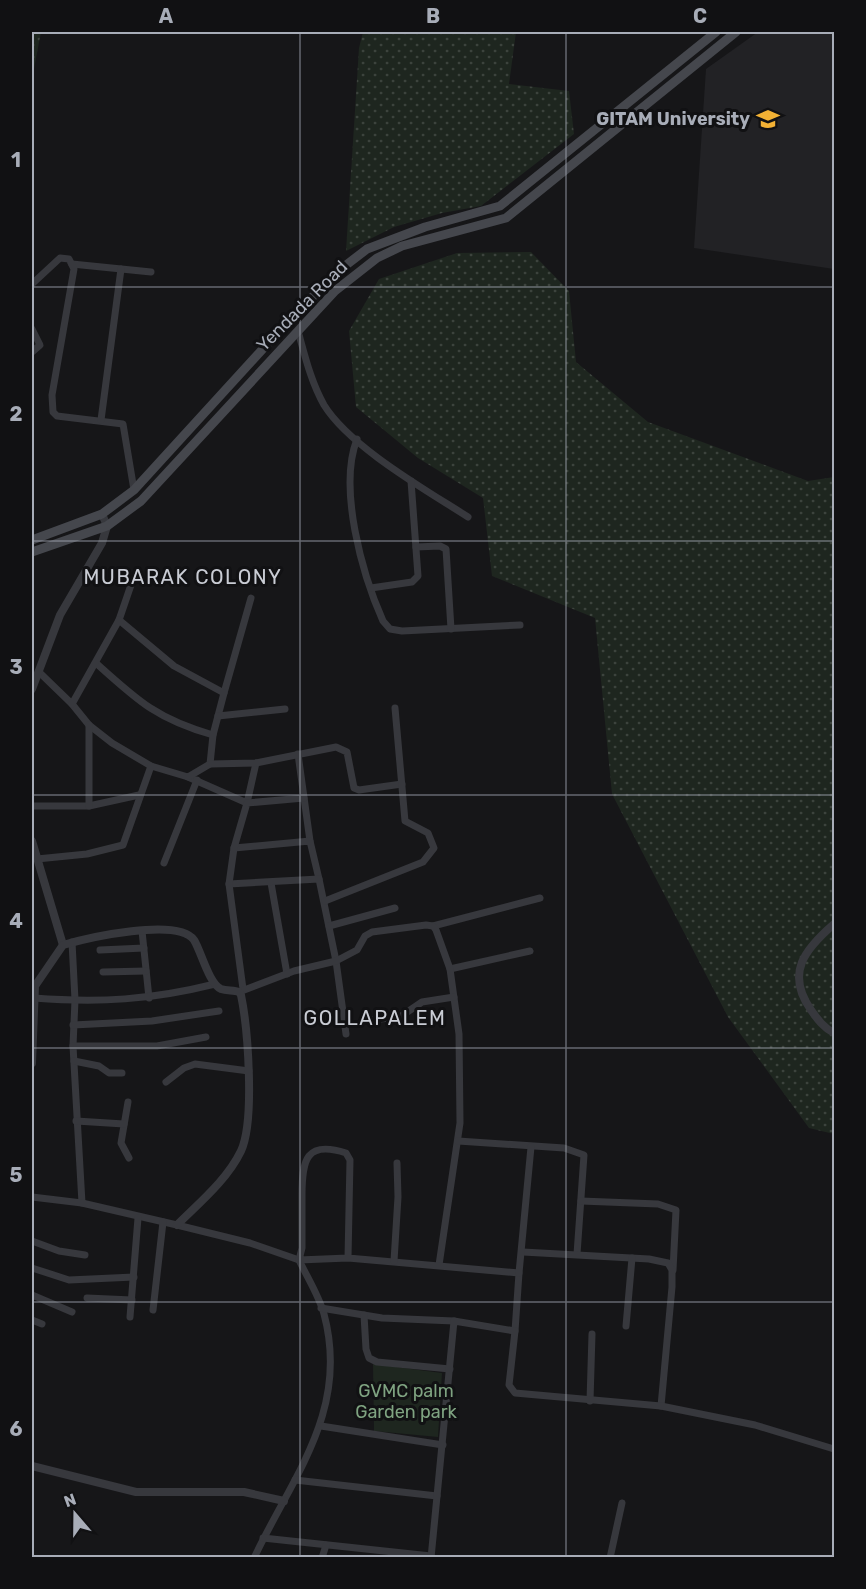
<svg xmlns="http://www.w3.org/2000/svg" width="866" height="1589" font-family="Rubik,sans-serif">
  <defs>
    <pattern id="grass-dots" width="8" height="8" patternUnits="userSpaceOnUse" patternTransform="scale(1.5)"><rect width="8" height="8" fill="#1e261f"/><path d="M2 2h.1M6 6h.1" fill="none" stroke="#3c433d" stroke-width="1.8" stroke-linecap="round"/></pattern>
  </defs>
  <rect width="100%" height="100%" fill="#161618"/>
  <path fill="#222225" d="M758 32H834V269L694 248 706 69Z"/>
  <g fill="url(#grass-dots)">
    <path d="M32 32H41L32 79Z"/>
    <path d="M363 32H516L509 84 569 91 574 134 481 206 442 213 394 227 346 251 359 48Z"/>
    <path d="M531 252 569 291 576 362 648 422 808 481 834 477V1134L809 1128 728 1017 612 794 595 618 492 576 483 498 418 458 356 407 349 331 379 279 457 253Z"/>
  </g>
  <path fill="#1e261f" d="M373 1364 442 1373 438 1437 374 1431Z"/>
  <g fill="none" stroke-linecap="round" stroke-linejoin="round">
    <g stroke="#37383d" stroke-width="7">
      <path d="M72 264 151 272"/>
      <path d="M32 284 60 258 69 259 74 269 52 395 53 412 57 416 123 424 134 490"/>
      <path d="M32 329 40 345 32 352"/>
      <path d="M298 331C305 356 311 382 324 405 350 447 426 490 468 517"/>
      <path d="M101 420 121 269"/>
      <path d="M357 439C338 488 362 574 383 621L390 629 402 631 520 625"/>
      <path d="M416 547 440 546 446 549 451 629"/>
      <path d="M371 588 412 582 418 576 411 481"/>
      <path d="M119 620 131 585"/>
      <path d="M96 663C138 701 157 719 213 735"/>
      <path d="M40 673 72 704 89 725 112 743 151 766"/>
      <path d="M224 693 251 598"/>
      <path d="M72 704 119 620 174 666 224 693 213 735 210 764"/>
      <path d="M218 716 285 709"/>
      <path d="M298 754 310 841"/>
      <path d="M188 777 247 803 256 763"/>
      <path d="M32 806H89L139 795"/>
      <path d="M89 806V725"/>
      <path d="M234 848 310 841 319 879"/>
      <path d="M37 859 87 854 123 845 151 766 188 777 210 764 256 763 336 747 347 752 354 788 359 790 402 784"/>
      <path d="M164 863 197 780"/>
      <path d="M271 883 287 974"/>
      <path d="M229 884 319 879 336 961 346 1034"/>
      <path d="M325 901 423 862 434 848 428 833 405 821 395 708"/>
      <path d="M329 926 395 908"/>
      <path d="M433 926 540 898"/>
      <path d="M142 931 149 998"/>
      <path d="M72 942 75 1000 73 1046 82 1203"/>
      <path d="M100 950 144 948"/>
      <path d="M450 969 530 951"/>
      <path d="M103 972 146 971"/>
      <path d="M243 989 229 884 234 848 247 803 304 798"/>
      <path d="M239 992 294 971 336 961 357 950 365 936 372 932 426 925 433 926 436 930 450 969 459 1034 460 1123 439 1265"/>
      <path d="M34 998C99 1003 151 1000 215 984"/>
      <path d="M370 1020 400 1017 422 1002 454 997"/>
      <path d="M73 1025 152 1021 219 1011"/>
      <path d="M73 1046H157L206 1037"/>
      <path d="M74 1061 99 1066 109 1073H122"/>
      <path d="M166 1082 184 1068 195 1064 249 1071"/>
      <path d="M128 1102 121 1143 129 1158"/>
      <path d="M76 1121 124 1124"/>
      <path d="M458 1141 564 1148 584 1155 577 1254"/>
      <path d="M32 1197 82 1203 177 1225 250 1243 299 1260C307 1277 319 1296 324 1314 350 1411 292 1477 254 1558"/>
      <path d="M581 1201 658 1204 676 1210 673 1270"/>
      <path d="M32 1241 59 1251 85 1255"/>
      <path d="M523 1252 649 1259 668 1263 672 1270V1287L661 1406"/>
      <path d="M348 1258 350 1160 346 1153C306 1140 302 1160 302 1195 302 1212 302 1230 302 1248L299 1260 348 1258 519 1273 515 1331"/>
      <path d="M394 1261 398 1197 397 1163"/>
      <path d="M32 1268 69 1280 134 1277"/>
      <path d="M519 1273 531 1147"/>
      <path d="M32 1295 72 1312"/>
      <path d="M87 1298 132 1300"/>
      <path d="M321 1308 382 1318 454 1321"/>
      <path d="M153 1310 163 1222"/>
      <path d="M364 1315 366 1349 369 1358 377 1362 450 1369"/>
      <path d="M130 1317 138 1218"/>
      <path d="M32 1320 42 1324"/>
      <path d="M626 1326 632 1258"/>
      <path d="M590 1401 592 1334"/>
      <path d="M321 1426 443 1445"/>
      <path d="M295 1480 437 1496"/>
      <path d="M263 1538 431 1556"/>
      <path d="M322 1558 326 1545"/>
      <path d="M431 1558 454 1321 515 1331 509 1385 515 1393 661 1406 755 1425 834 1449"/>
      <path d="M610 1558 622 1503"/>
    </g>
    <g stroke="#37383d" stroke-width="8">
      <path d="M32 689 60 615 102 543 107 526 102 514"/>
      <path d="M32 841 63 945"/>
      <path d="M834 924C805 949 785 973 811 1010 818 1020 824 1028 834 1033"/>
      <path d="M32 1063 35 986 63 945C87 938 178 917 194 940 201 951 209 984 221 989 227 991 234 990 239 992L241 995C248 1029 255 1121 241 1151 227 1180 199 1203 177 1225"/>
      <path d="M32 1466 136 1492H244L284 1501"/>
    </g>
    <g stroke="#45474d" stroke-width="9">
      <path d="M32 540 102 514 134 490 292 317 341 269 367 249 425 227 500 206 716 32"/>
      <path d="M32 552 107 526 141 501 335 291 377 258 402 246 506 218 736 32"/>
    </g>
  </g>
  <path fill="none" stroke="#a8adb8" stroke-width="1.5" stroke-opacity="0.55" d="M300 32V1558M566 32V1558M32 287H834M32 541H834M32 795H834M32 1048H834M32 1302H834"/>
  <defs>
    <g id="university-bare" transform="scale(1.8)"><path d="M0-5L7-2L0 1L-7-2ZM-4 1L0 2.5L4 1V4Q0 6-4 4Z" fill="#f2b134" stroke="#111113" stroke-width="2.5" paint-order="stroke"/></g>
  </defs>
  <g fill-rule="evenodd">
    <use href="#university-bare" x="768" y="119"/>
  </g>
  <g text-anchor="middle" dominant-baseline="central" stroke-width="6" stroke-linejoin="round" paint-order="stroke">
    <g font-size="18" font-weight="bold" fill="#a8adb8" stroke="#111113" text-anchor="end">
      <text x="750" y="119">GITAM University</text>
    </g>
    <g font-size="18" fill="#a8adb8" stroke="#111113">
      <text transform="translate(302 306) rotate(-45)">Yendada Road</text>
    </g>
    <g font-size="18" fill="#7fa381" stroke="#111113">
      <text x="406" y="1391">GVMC palm<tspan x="406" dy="21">Garden park</tspan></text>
    </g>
    <g font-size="20" letter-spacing="1.5" fill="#c9ccd4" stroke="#111113">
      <text x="183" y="577">MUBARAK COLONY</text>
      <text x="375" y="1018">GOLLAPALEM</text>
    </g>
  </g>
  <rect width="866" height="1589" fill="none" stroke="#111113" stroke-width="66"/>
  <g transform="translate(75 1514) rotate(340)" stroke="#111113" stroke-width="4.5" paint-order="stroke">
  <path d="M0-4.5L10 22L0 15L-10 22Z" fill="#a8adb8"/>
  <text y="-9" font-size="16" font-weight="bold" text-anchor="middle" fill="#a8adb8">N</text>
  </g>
  <rect x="33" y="33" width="800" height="1523" fill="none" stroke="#a8adb8" stroke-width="2"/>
  <g font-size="20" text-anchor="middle" font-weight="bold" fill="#a8adb8">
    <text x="166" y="23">A</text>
    <text x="433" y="23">B</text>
    <text x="700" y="23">C</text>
    <text x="16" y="167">1</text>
    <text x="16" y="421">2</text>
    <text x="16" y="674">3</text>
    <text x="16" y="928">4</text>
    <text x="16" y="1182">5</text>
    <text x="16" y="1436">6</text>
  </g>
</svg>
